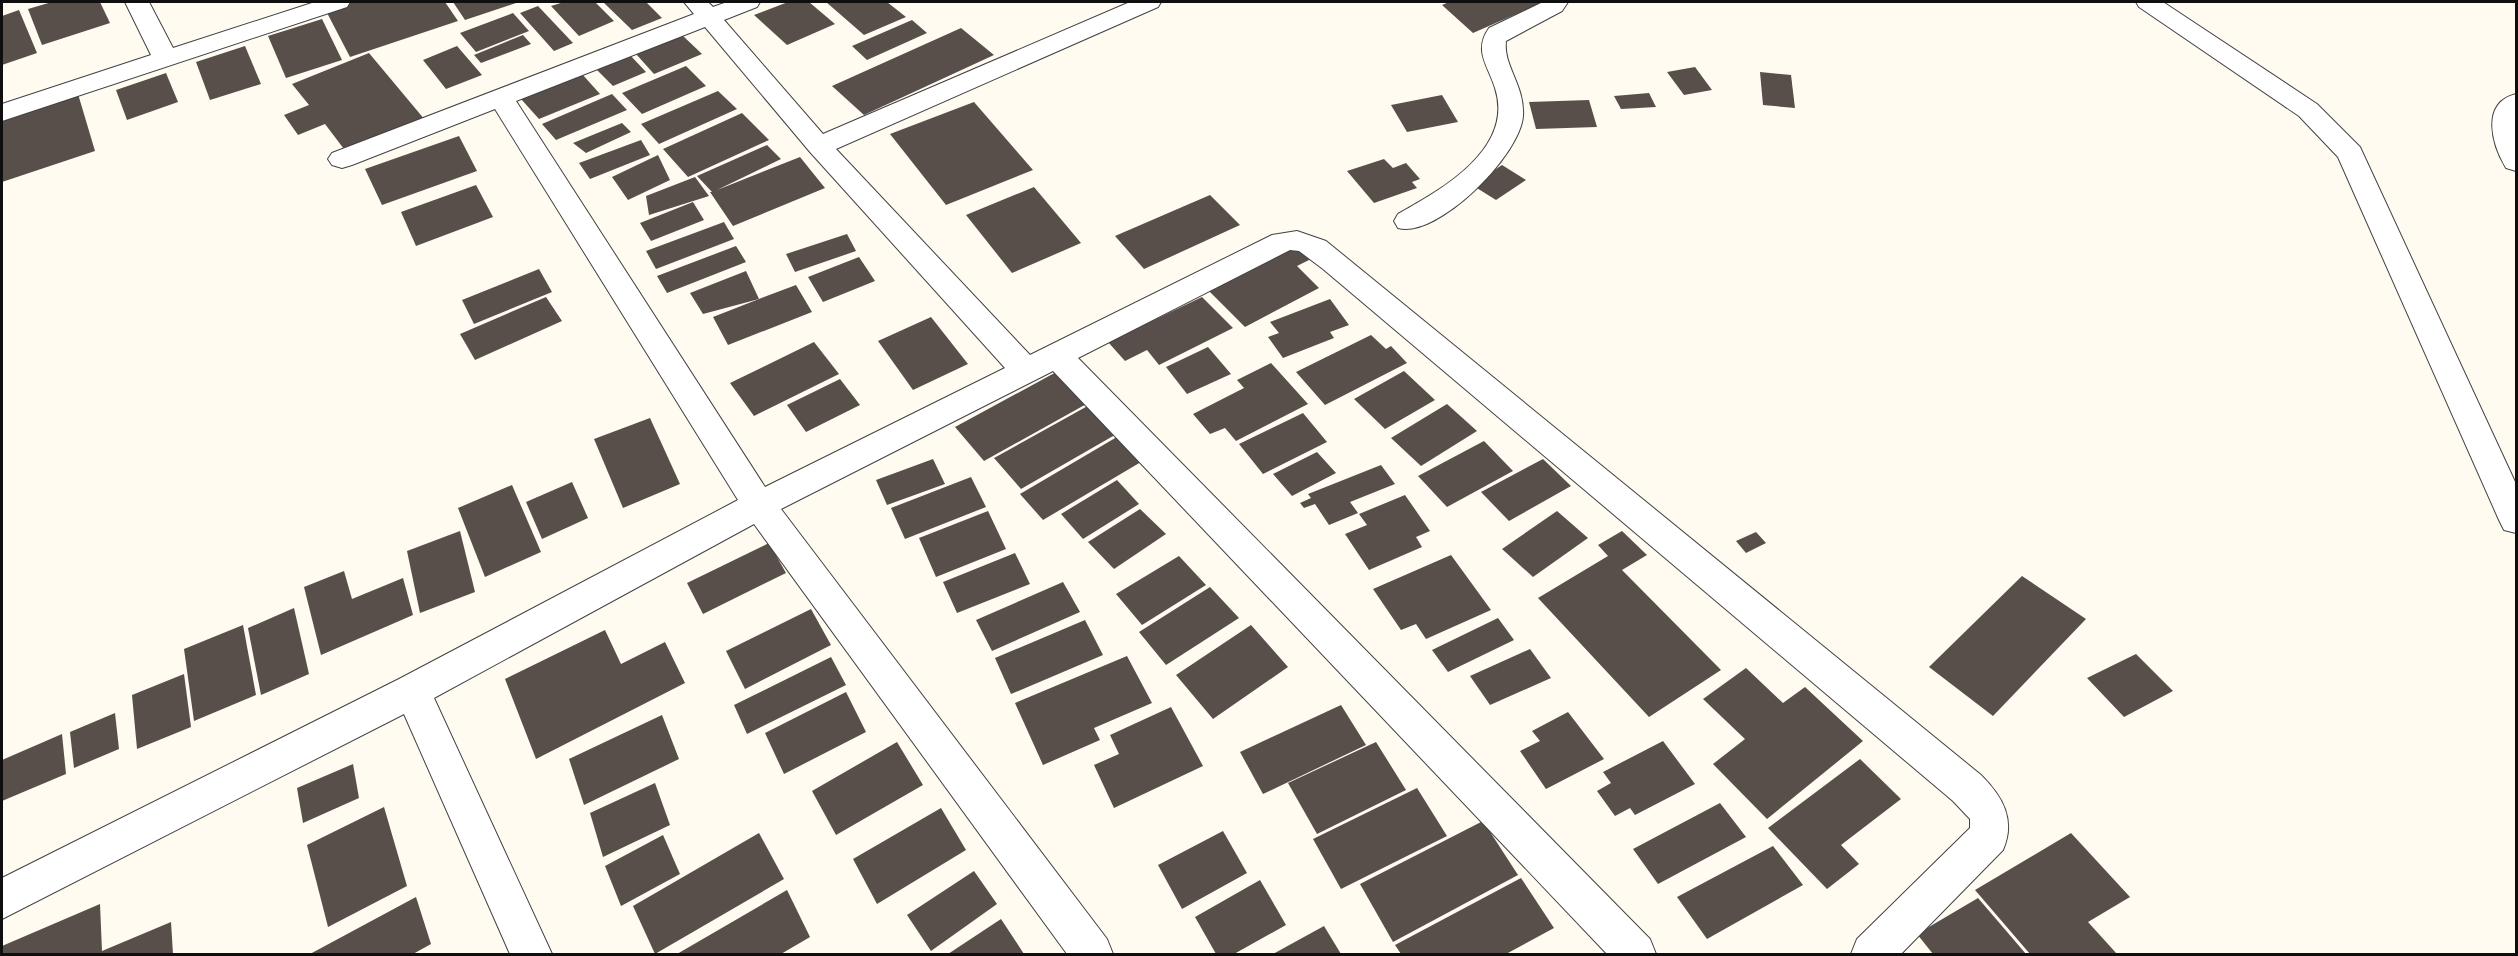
<svg xmlns="http://www.w3.org/2000/svg" width="2518" height="956" font-family="Bitter,serif">
  <rect width="100%" height="100%" fill="#fffbf1"/>
  <g fill="#584f4b">
    <path d="M52 2H100L110 23 42 45 28 9Z"/>
    <path d="M340 2H445L458 21 350 57 324 7Z"/>
    <path d="M453 2H519L465 20Z"/>
    <path d="M564 2H595L614 21 579 36 551 6Z"/>
    <path d="M603 2H646L662 18 632 30Z"/>
    <path d="M788 2H809L835 24 787 45 754 15Z"/>
    <path d="M826 2H887L906 17 864 35Z"/>
    <path d="M1449 2H1544L1473 33 1442 5Z"/>
    <path d="M538 6 573 43 554 51 520 13Z"/>
    <path d="M19 10 37 53 2 65V16Z"/>
    <path d="M513 13 529 31 476 52 460 33Z"/>
    <path d="M322 19 342 60 286 78 268 36Z"/>
    <path d="M912 20 927 33 867 60 852 46Z"/>
    <path d="M961 28 994 55 864 115 832 86Z"/>
    <path d="M523 35 531 44 481 63 474 55Z"/>
    <path d="M682 35 702 54 654 74 636 54Z"/>
    <path d="M245 46 261 84 210 100 196 62Z"/>
    <path d="M457 46 482 75 446 89 423 60Z"/>
    <path d="M369 53 425 120 347 153 325 124 298 135 284 115 309 105 292 84Z"/>
    <path d="M630 55 646 72 613 86 596 69Z"/>
    <path d="M686 66 706 86 642 114 622 93Z"/>
    <path d="M1695 67 1712 90 1684 95 1667 72Z"/>
    <path d="M1760 72 1791 75 1795 108 1763 105Z"/>
    <path d="M166 73 178 102 127 120 116 90Z"/>
    <path d="M582 74 600 94 539 119 521 99Z"/>
    <path d="M718 91 737 109 659 144 641 124Z"/>
    <path d="M1649 93 1656 107 1621 109 1614 96Z"/>
    <path d="M78 94 95 151 2 182V118Z"/>
    <path d="M612 94 627 110 556 140 542 124Z"/>
    <path d="M1442 95 1458 122 1407 132 1391 105Z"/>
    <path d="M1589 100 1597 127 1536 129 1529 102Z"/>
    <path d="M974 102 1033 170 946 205 890 134Z"/>
    <path d="M742 113 769 140 688 177 663 149Z"/>
    <path d="M622 123 631 132 586 153 573 143Z"/>
    <path d="M459 136 477 171 382 205 365 169Z"/>
    <path d="M641 140 650 155 590 179 579 163Z"/>
    <path d="M767 145 781 159 717 190 800 157 825 188 733 226 710 192H712L697 176Z"/>
    <path d="M658 155 670 180 628 200 612 177Z"/>
    <path d="M1384 159 1393 168 1406 163 1420 179 1412 182 1417 188 1374 203 1347 171Z"/>
    <path d="M1502 165 1526 180 1496 200 1472 185Z"/>
    <path d="M695 177 709 196 649 215 646 196Z"/>
    <path d="M476 185 493 217 416 246 401 212Z"/>
    <path d="M1034 187 1081 243 1012 273 966 215Z"/>
    <path d="M1210 195 1240 225 1144 269 1115 236Z"/>
    <path d="M693 202 704 220 651 241 640 223Z"/>
    <path d="M724 222 734 239 656 269 646 251Z"/>
    <path d="M847 234 856 251 795 272 786 254Z"/>
    <path d="M1298 244 1313 258 1297 266 1319 288 1245 327 1208 290Z"/>
    <path d="M736 246 746 262 667 293 657 276Z"/>
    <path d="M859 257 875 281 823 302 808 277Z"/>
    <path d="M539 269 552 292 474 324 462 300Z"/>
    <path d="M746 271 759 299 796 285 812 312 728 345 713 317 759 299 703 314 690 293Z"/>
    <path d="M546 297 562 321 475 360 460 334Z"/>
    <path d="M1202 297 1233 328 1159 365 1147 350 1125 361 1108 342Z"/>
    <path d="M1330 299 1349 325 1330 332 1334 338 1283 358 1268 337 1279 333 1270 322Z"/>
    <path d="M931 317 968 364 913 390 878 341Z"/>
    <path d="M1371 335 1386 349 1391 346 1407 363 1325 405 1296 372Z"/>
    <path d="M814 342 839 374 754 416 730 383Z"/>
    <path d="M1208 347 1231 374 1187 394 1166 367Z"/>
    <path d="M1271 363 1308 404 1236 441 1225 428 1210 434 1193 414 1244 388 1237 380Z"/>
    <path d="M1060 370 1090 402 984 461 955 427Z"/>
    <path d="M1404 371 1435 400 1385 429 1354 399Z"/>
    <path d="M840 379 860 405 806 432 787 405Z"/>
    <path d="M1093 403 1120 432 1021 489 994 458Z"/>
    <path d="M1447 404 1477 431 1421 466 1391 438Z"/>
    <path d="M1303 413 1327 442 1263 474 1239 444Z"/>
    <path d="M650 418 680 484 623 508 594 439Z"/>
    <path d="M1122 434 1146 459 1043 520 1020 494Z"/>
    <path d="M1484 441 1513 471 1447 507 1418 476Z"/>
    <path d="M1317 452 1336 473 1292 496 1273 474Z"/>
    <path d="M933 459 945 484 887 505 876 480Z"/>
    <path d="M1543 459 1571 486 1509 521 1481 492Z"/>
    <path d="M1381 465 1395 484 1350 502 1358 513 1329 525 1315 504 1304 508 1300 503 1311 498 1308 494Z"/>
    <path d="M971 477 986 507 905 539 891 508Z"/>
    <path d="M1117 480 1139 504 1083 539 1061 514Z"/>
    <path d="M572 482 588 518 542 539 526 502Z"/>
    <path d="M512 485 541 552 485 577 458 508Z"/>
    <path d="M1405 495 1430 531 1416 537 1422 547 1369 570 1345 534 1367 525 1359 514Z"/>
    <path d="M1140 509 1166 534 1114 569 1088 542Z"/>
    <path d="M988 511 1006 549 936 577 919 538Z"/>
    <path d="M1557 511 1588 538 1533 577 1502 549Z"/>
    <path d="M460 531 475 592 420 613 407 551Z"/>
    <path d="M1622 531 1647 555 1622 570 1721 670 1649 717 1538 598 1608 556 1598 545Z"/>
    <path d="M1756 532 1766 543 1746 553 1736 541Z"/>
    <path d="M769 543 786 573 703 614 687 583Z"/>
    <path d="M1015 553 1030 584 957 613 943 582Z"/>
    <path d="M1451 555 1491 610 1426 639 1416 624 1401 630 1373 589Z"/>
    <path d="M1179 556 1206 585 1142 625 1116 594Z"/>
    <path d="M344 571 352 599 403 578 413 615 321 655 304 587Z"/>
    <path d="M2022 576 2086 619 1993 716 1929 667Z"/>
    <path d="M1063 582 1080 612 992 651 976 620Z"/>
    <path d="M1210 587 1239 618 1166 665 1139 632Z"/>
    <path d="M294 608 309 674 261 695 248 628Z"/>
    <path d="M811 609 831 645 745 689 726 651Z"/>
    <path d="M1498 618 1514 640 1448 672 1432 650Z"/>
    <path d="M1085 620 1103 655 1011 694 995 658Z"/>
    <path d="M243 625 256 695 194 721 184 649Z"/>
    <path d="M1251 625 1288 667 1213 719 1176 675Z"/>
    <path d="M605 630 621 664 665 642 685 683 536 759 505 679Z"/>
    <path d="M1530 649 1551 678 1490 705 1470 676Z"/>
    <path d="M2136 654 2173 691 2124 717 2087 678Z"/>
    <path d="M1127 656 1152 703 1094 728 1100 740 1043 765 1015 703Z"/>
    <path d="M831 657 846 685 747 734 734 705Z"/>
    <path d="M1746 668 1783 703 1805 687 1863 741 1767 819 1713 764 1745 739 1703 699Z"/>
    <path d="M184 674 191 727 137 749 132 695Z"/>
    <path d="M846 692 866 732 784 774 765 733Z"/>
    <path d="M1341 705 1366 745 1263 794 1240 752Z"/>
    <path d="M1171 707 1203 766 1114 808 1094 765 1119 754 1110 735Z"/>
    <path d="M1568 712 1604 759 1546 789 1520 751 1540 741 1532 731Z"/>
    <path d="M115 713 119 749 74 768 70 732Z"/>
    <path d="M662 715 679 759 584 805 569 759Z"/>
    <path d="M62 734 66 774 2 801V760Z"/>
    <path d="M1663 741 1695 784 1635 815 1630 808 1615 816 1597 791 1611 783 1603 772Z"/>
    <path d="M897 742 923 785 836 835 812 791Z"/>
    <path d="M1376 742 1406 790 1317 834 1288 783Z"/>
    <path d="M1860 759 1901 799 1841 845 1859 864 1827 889 1768 828Z"/>
    <path d="M353 764 359 798 303 823 297 788Z"/>
    <path d="M655 783 670 825 603 857 590 813Z"/>
    <path d="M1417 788 1447 836 1341 889 1313 839Z"/>
    <path d="M1720 803 1746 837 1658 884 1633 849Z"/>
    <path d="M384 807 407 886 328 927 307 845Z"/>
    <path d="M941 808 966 850 877 904 853 859Z"/>
    <path d="M1483 821 1518 875 1393 942 1360 884Z"/>
    <path d="M1223 831 1247 873 1182 909 1158 865Z"/>
    <path d="M759 833 784 879 655 954 633 906Z"/>
    <path d="M2071 833 2130 897 2088 922 2117 954H2030L1975 890Z"/>
    <path d="M663 835 680 874 621 906 605 866Z"/>
    <path d="M1773 846 1803 885 1707 939 1677 897Z"/>
    <path d="M974 871 997 904 931 951 907 915Z"/>
    <path d="M1521 878 1554 928 1506 954H1401L1395 945Z"/>
    <path d="M1260 880 1286 925 1234 954H1216L1195 917Z"/>
    <path d="M787 890 810 937 781 954H677Z"/>
    <path d="M416 897 431 944 413 954H310Z"/>
    <path d="M1978 898 2026 954H1933L1917 934Z"/>
    <path d="M100 904 102 951 171 922 173 954H2V946Z"/>
    <path d="M1001 919 1024 954H948Z"/>
    <path d="M1324 926 1341 954H1273Z"/>
  </g>
  <g fill="none" stroke-linecap="round" stroke-linejoin="round">
    <g stroke="#424242" stroke-width="2">
      <g id="minor">
        <path d="M125 2H149L173 48 315 2H350L347 7 2 121V104L151 55Z"/>
        <path d="M684 2H708L713 7 727 2H760L757 7 724 20 823 134 1130 2H1161L1158 7 836 149 1030 355 1272 235 1297 231 1326 241 1981 775C2003 797 2016 820 2003 850L1901 954H1851L1857 939 1970 828V819L1953 801 1323 269 1299 251 1290 250 1078 358 1650 939 1656 954H1607L1053 371 781 509 1107 939 1113 954H1067L754 524 434 698 552 954H510L404 714 2 919V878L399 679 738 500 495 109 352 165 342 168 332 165 328 159 332 153 694 14ZM705 27 810 152 1005 368 765 487 516 101Z"/>
        <path d="M1543 2H1568L1562 11 1506 41C1503 66 1525 85 1523 116 1520 156 1437 239 1398 228L1394 221 1398 214C1441 190 1515 149 1495 88 1488 65 1473 51 1489 28Z"/>
        <path d="M2136 2H2163L2317 104 2360 147 2516 484V533L2504 530 2499 520 2338 157 2299 116 2139 7Z"/>
        <path d="M2516 94V171L2506 168C2492 145 2480 103 2516 94Z"/>
      </g>
    </g>
    <use href="#minor" fill="#fff" fill-rule="evenodd"/>
  </g>
  <rect width="2518" height="956" fill="none" stroke="#0f0f0f" stroke-width="6"/>
</svg>
